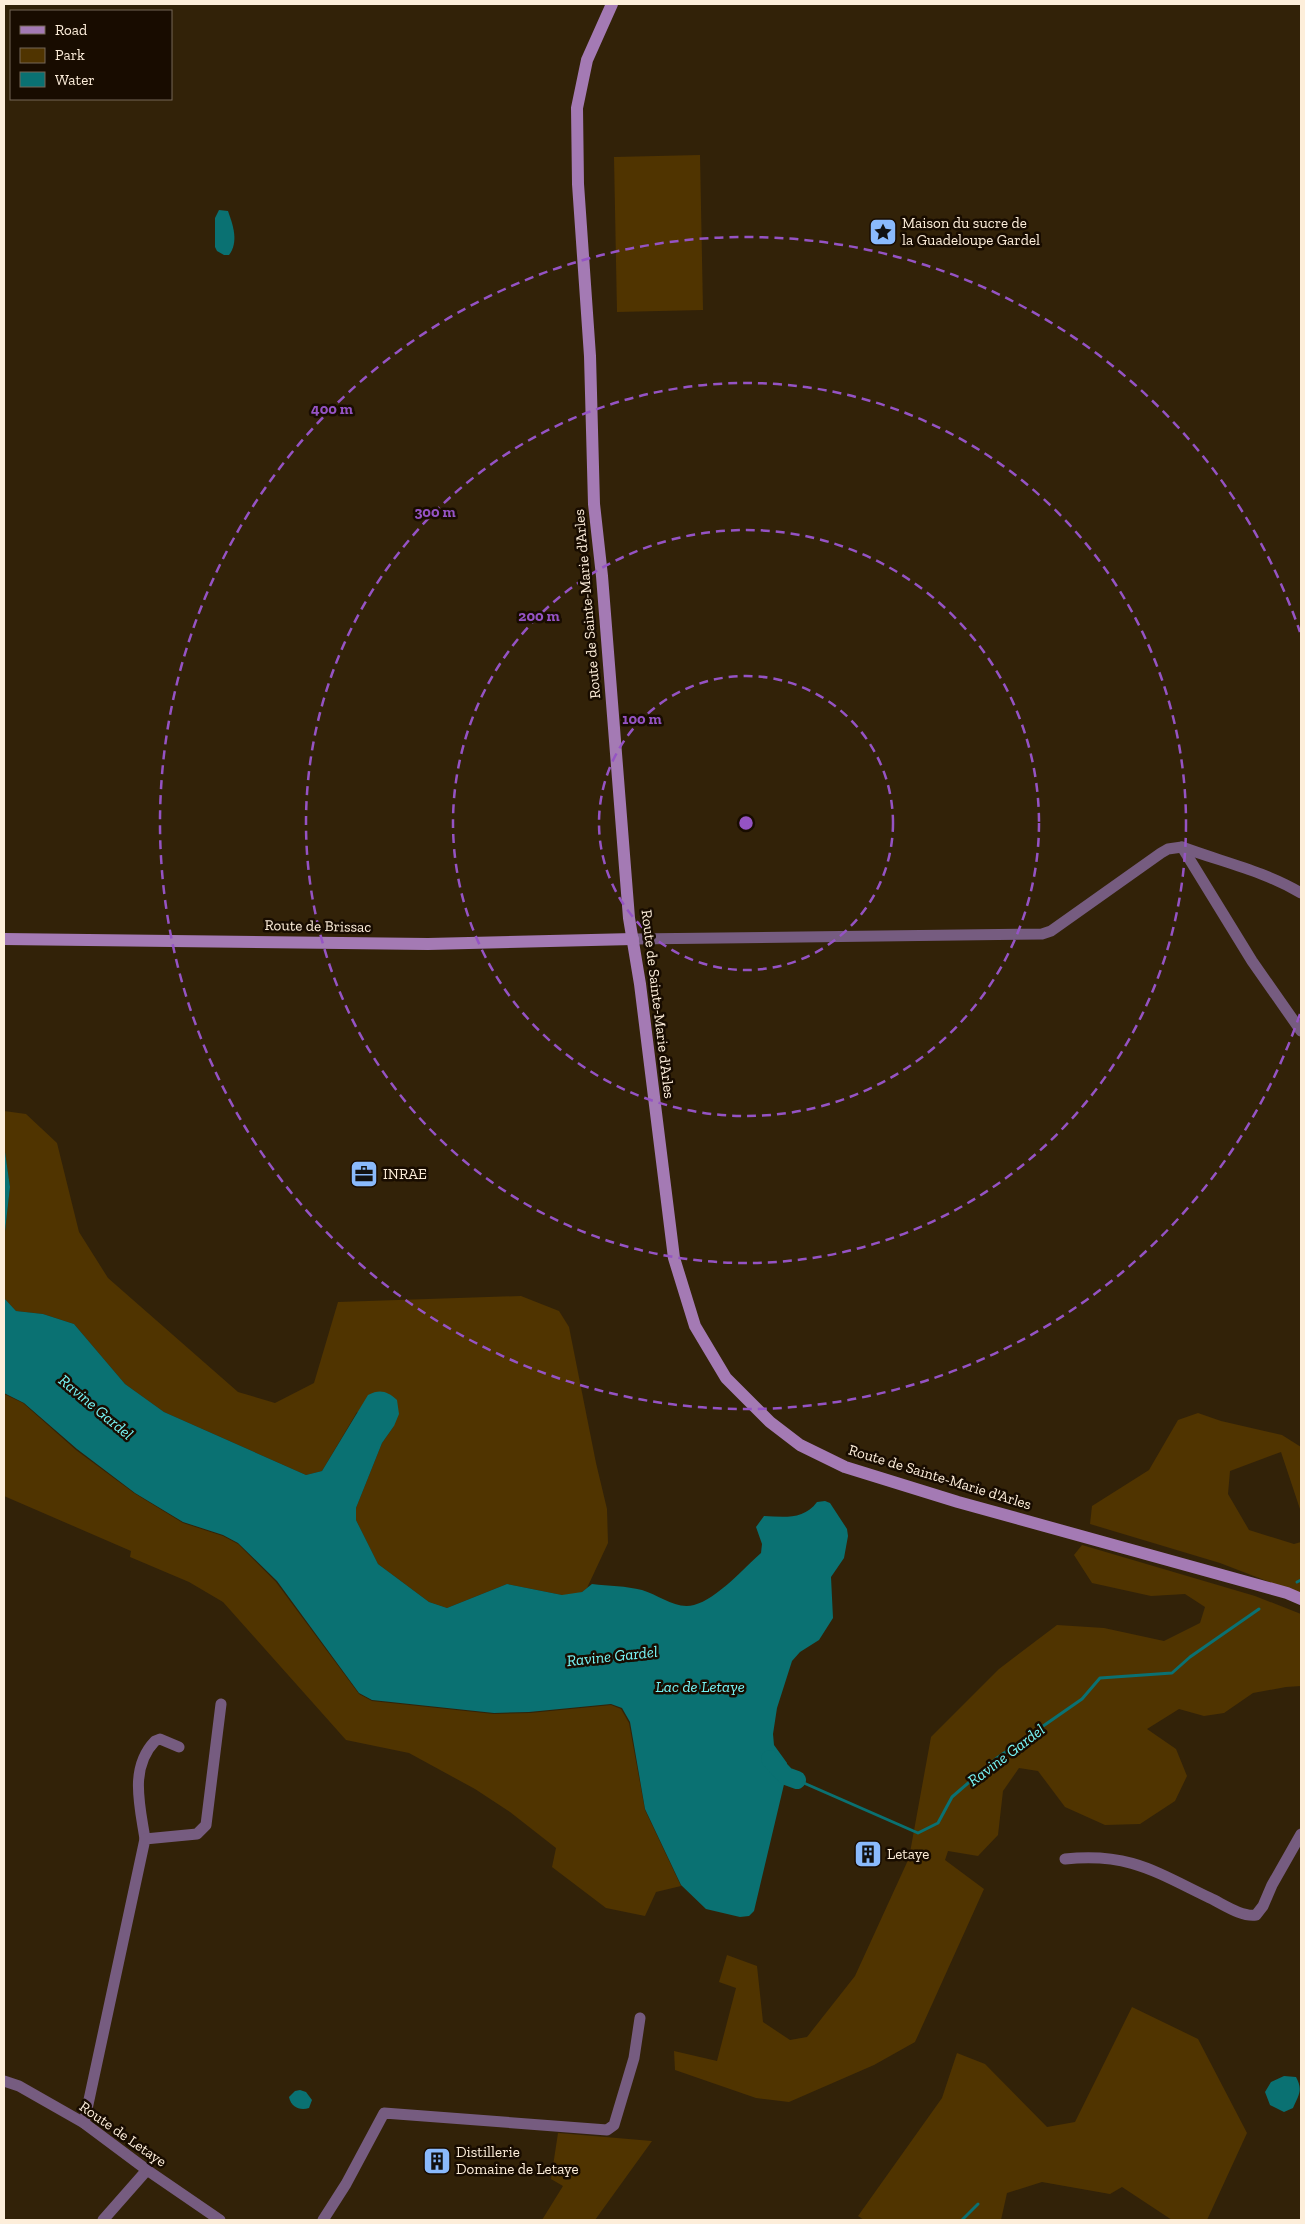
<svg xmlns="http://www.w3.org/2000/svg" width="1305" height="2224" font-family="'Zilla Slab',serif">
  <rect width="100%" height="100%" fill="#322208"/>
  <g fill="#503400">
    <path d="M700 155 703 310 617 312 614 157Z"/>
    <path d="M4 1111 26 1114 57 1143 79 1232 108 1278 238 1392 275 1403 314 1383 338 1302 521 1296 559 1311 569 1327 596 1463 607 1509 608 1543 587 1588 582 1592 573 1595H562L507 1584 447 1608 429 1602 378 1564 356 1520V1508L382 1443 394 1426 357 1412 322 1471 306 1475 164 1412 125 1384 74 1324 43 1314 16 1311 4 1298V1240L10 1187 4 1145Z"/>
    <path d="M4 1394 23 1403 76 1450 134 1493 183 1523 223 1536 238 1544 276 1582 359 1694 372 1701 494 1714 530 1713 611 1705 621 1709 629 1723 645 1810 681 1886 656 1892 645 1916 606 1908 552 1867 556 1848 510 1812 475 1789 409 1753 346 1740 223 1602 189 1582 130 1557 131 1551 4 1496Z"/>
    <path d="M1198 1413 1221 1421 1282 1435 1301 1447V1512L1281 1452 1230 1471 1228 1494 1249 1530 1294 1544 1301 1542V1594L1220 1563 1090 1524 1092 1506 1149 1470 1178 1420Z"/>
    <path d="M1082 1545 1255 1596 1301 1614V1686L1286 1687 1253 1693 1224 1713 1204 1716 1179 1709 1147 1729 1176 1749 1187 1776 1175 1801 1140 1824 1105 1825 1065 1807 1038 1771 1019 1768 1003 1791 998 1835 978 1856 948 1851 945 1860 984 1889 915 2042 874 2065 789 2102 756 2098 675 2070 674 2051 717 2061 736 1988 719 1982 727 1955 757 1966 763 2022 790 2040 807 2037 855 1976 909 1858 931 1737 999 1669 1057 1625 1104 1628 1164 1641 1200 1623 1205 1607 1185 1594 1151 1596 1092 1583 1074 1555Z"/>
    <path d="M1132 2007 1198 2039 1247 2133 1207 2220H1172L1122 2187 1110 2194 1042 2182 1007 2193 1001 2220H864L858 2216 942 2098 957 2053 985 2064 1047 2127 1075 2122Z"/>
    <path d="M558 2133 652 2141 595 2220H542L563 2186 551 2179Z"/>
  </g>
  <g fill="#0a7172">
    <path d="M219 210 228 211C233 225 239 242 229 255H224L217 251 215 247V218Z"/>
    <path d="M4 1145 10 1187 4 1240Z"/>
    <path d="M4 1298 16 1311 43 1314 74 1324 125 1384 164 1412 306 1475 322 1471 368 1395C380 1389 387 1391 397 1400L399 1414 394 1426 382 1443 356 1508V1520L378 1564 429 1602 447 1608 507 1584 562 1595 582 1592 592 1584C609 1586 626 1586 642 1590 659 1595 676 1610 694 1605 717 1599 744 1568 761 1553L762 1544 756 1527 764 1516C784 1517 804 1520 817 1502L825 1501 830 1503 847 1529 848 1536 844 1558 831 1577 833 1618 819 1640 800 1652 792 1661 777 1708 773 1734 774 1745 787 1763 786 1776 754 1911 749 1916 740 1917 706 1909 681 1885 645 1809 630 1722 622 1708 611 1704 529 1712 494 1713 372 1700 359 1693 277 1581 238 1543 223 1535 183 1522 135 1493 77 1449 24 1403 4 1393Z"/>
    <path d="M1284 2076 1296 2077C1303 2090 1299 2095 1293 2108L1284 2112 1270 2105 1265 2092 1271 2082Z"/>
    <path d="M300 2090 306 2092 312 2100 309 2108C300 2111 291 2107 289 2097L295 2091Z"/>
  </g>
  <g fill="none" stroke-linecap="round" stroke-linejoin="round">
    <g stroke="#0a7172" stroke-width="3">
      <path d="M1297 1582 1301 1580"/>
      <path d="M797 1780 918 1833 938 1823 952 1797 997 1758 1082 1699 1100 1678 1172 1673 1190 1657 1259 1609"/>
      <path d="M962 2220 978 2204"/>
    </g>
    <path stroke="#0a7172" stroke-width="18" d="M770 1759 786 1776 797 1780"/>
    <g stroke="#765c80" stroke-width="11">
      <path d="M1182 847 1252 961 1301 1031"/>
      <path d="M633 939 1042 934 1051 931 1161 853 1168 849 1182 847C1222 862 1264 871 1301 893"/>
      <path d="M145 1839C140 1806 129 1768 155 1741L160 1739 179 1747"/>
      <path d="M1065 1859C1128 1852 1156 1872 1210 1898 1223 1904 1241 1917 1256 1915L1263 1906 1272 1885 1301 1834"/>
      <path d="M4 2081 19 2086 84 2123 147 2170 220 2220"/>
      <path d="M84 2123 145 1839 197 1834 206 1825 221 1704"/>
      <path d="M103 2220 147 2170"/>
      <path d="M323 2220 346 2184 384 2113 607 2130 614 2125 634 2058 640 2018"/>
    </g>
    <g stroke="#a47ab4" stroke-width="12">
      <path d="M612 4 587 60 577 108 578 184 590 356 594 504 602 576 629 918 640 984 674 1258 695 1326 726 1378 770 1422 800 1445 845 1467 958 1502 1287 1593 1301 1599"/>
      <path d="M4 939 428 944 633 939"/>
    </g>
  </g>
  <g fill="none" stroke="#9553c4" stroke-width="2.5" stroke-dasharray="9 6">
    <circle cx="746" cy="823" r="147"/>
    <circle cx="746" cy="823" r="293"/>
    <circle cx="746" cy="823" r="440"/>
    <path d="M1300 1014A586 586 0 1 1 1300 632"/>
  </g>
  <defs>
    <g id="sight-square" transform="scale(1.4375)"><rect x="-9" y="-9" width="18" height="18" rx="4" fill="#8abafc" stroke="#180c00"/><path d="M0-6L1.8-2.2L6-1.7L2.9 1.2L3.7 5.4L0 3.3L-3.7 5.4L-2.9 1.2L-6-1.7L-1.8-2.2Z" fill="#111"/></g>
    <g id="office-square" transform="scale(1.4375)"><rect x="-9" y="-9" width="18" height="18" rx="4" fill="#8abafc" stroke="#180c00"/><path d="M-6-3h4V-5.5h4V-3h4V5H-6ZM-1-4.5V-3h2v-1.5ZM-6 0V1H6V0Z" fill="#111"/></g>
    <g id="building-square" transform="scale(1.4375)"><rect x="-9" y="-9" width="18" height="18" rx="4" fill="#8abafc" stroke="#180c00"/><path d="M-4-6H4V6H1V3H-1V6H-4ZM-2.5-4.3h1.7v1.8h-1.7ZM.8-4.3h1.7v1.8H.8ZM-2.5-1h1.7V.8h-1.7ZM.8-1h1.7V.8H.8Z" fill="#111"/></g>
  </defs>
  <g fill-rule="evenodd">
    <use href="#sight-square" x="883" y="232"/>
    <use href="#office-square" x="364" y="1174"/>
    <use href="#building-square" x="868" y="1854"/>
    <use href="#building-square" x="437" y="2161"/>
  </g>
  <g text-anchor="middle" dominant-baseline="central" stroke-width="5" stroke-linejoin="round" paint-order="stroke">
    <g font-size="15" fill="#fdeeda" stroke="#180c00" text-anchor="start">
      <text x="902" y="223">Maison du sucre de<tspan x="902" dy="17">la Guadeloupe Gardel</tspan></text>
      <text x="383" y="1174">INRAE</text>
      <text x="887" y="1854">Letaye</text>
      <text x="456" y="2152">Distillerie<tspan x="456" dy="17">Domaine de Letaye</tspan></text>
    </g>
    <g font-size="15" fill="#fdeeda" stroke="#180c00">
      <text transform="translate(587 604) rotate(-95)">Route de Sainte-Marie d'Arles</text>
      <text transform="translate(318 926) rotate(1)">Route de Brissac</text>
      <text transform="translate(658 1004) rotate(83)">Route de Sainte-Marie d'Arles</text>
      <text transform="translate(940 1477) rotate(17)">Route de Sainte-Marie d'Arles</text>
      <text transform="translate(123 2134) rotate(35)">Route de Letaye</text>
    </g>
    <g font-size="16" font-style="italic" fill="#78f6f7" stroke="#180c00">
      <text transform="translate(96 1407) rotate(40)">Ravine Gardel</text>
      <text transform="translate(612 1656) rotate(-6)">Ravine Gardel</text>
      <text x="700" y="1686">Lac de Letaye</text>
      <text transform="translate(1006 1755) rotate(-37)">Ravine Gardel</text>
    </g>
  </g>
  <circle cx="746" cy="823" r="8" fill="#9553c4" stroke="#180c00" stroke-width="2.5"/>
  <g font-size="15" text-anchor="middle" font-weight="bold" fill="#9553c4" stroke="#180c00" stroke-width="5" stroke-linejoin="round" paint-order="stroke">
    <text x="332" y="414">400 m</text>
    <text x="435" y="517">300 m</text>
    <text x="539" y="621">200 m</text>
    <text x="642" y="724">100 m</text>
  </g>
  <rect width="1305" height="2224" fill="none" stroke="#fdeeda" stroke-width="10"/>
  <rect x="10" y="10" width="162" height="90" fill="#180c00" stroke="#746657"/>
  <rect x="20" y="26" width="25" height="8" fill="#a47ab4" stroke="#746657"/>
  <text x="55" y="35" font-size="15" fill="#fdeeda">Road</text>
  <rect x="20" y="48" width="25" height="15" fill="#503400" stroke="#746657"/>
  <text x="55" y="60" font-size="15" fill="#fdeeda">Park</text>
  <rect x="20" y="72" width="25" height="15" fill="#0a7172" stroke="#746657"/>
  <text x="55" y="85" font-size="15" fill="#fdeeda">Water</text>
</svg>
